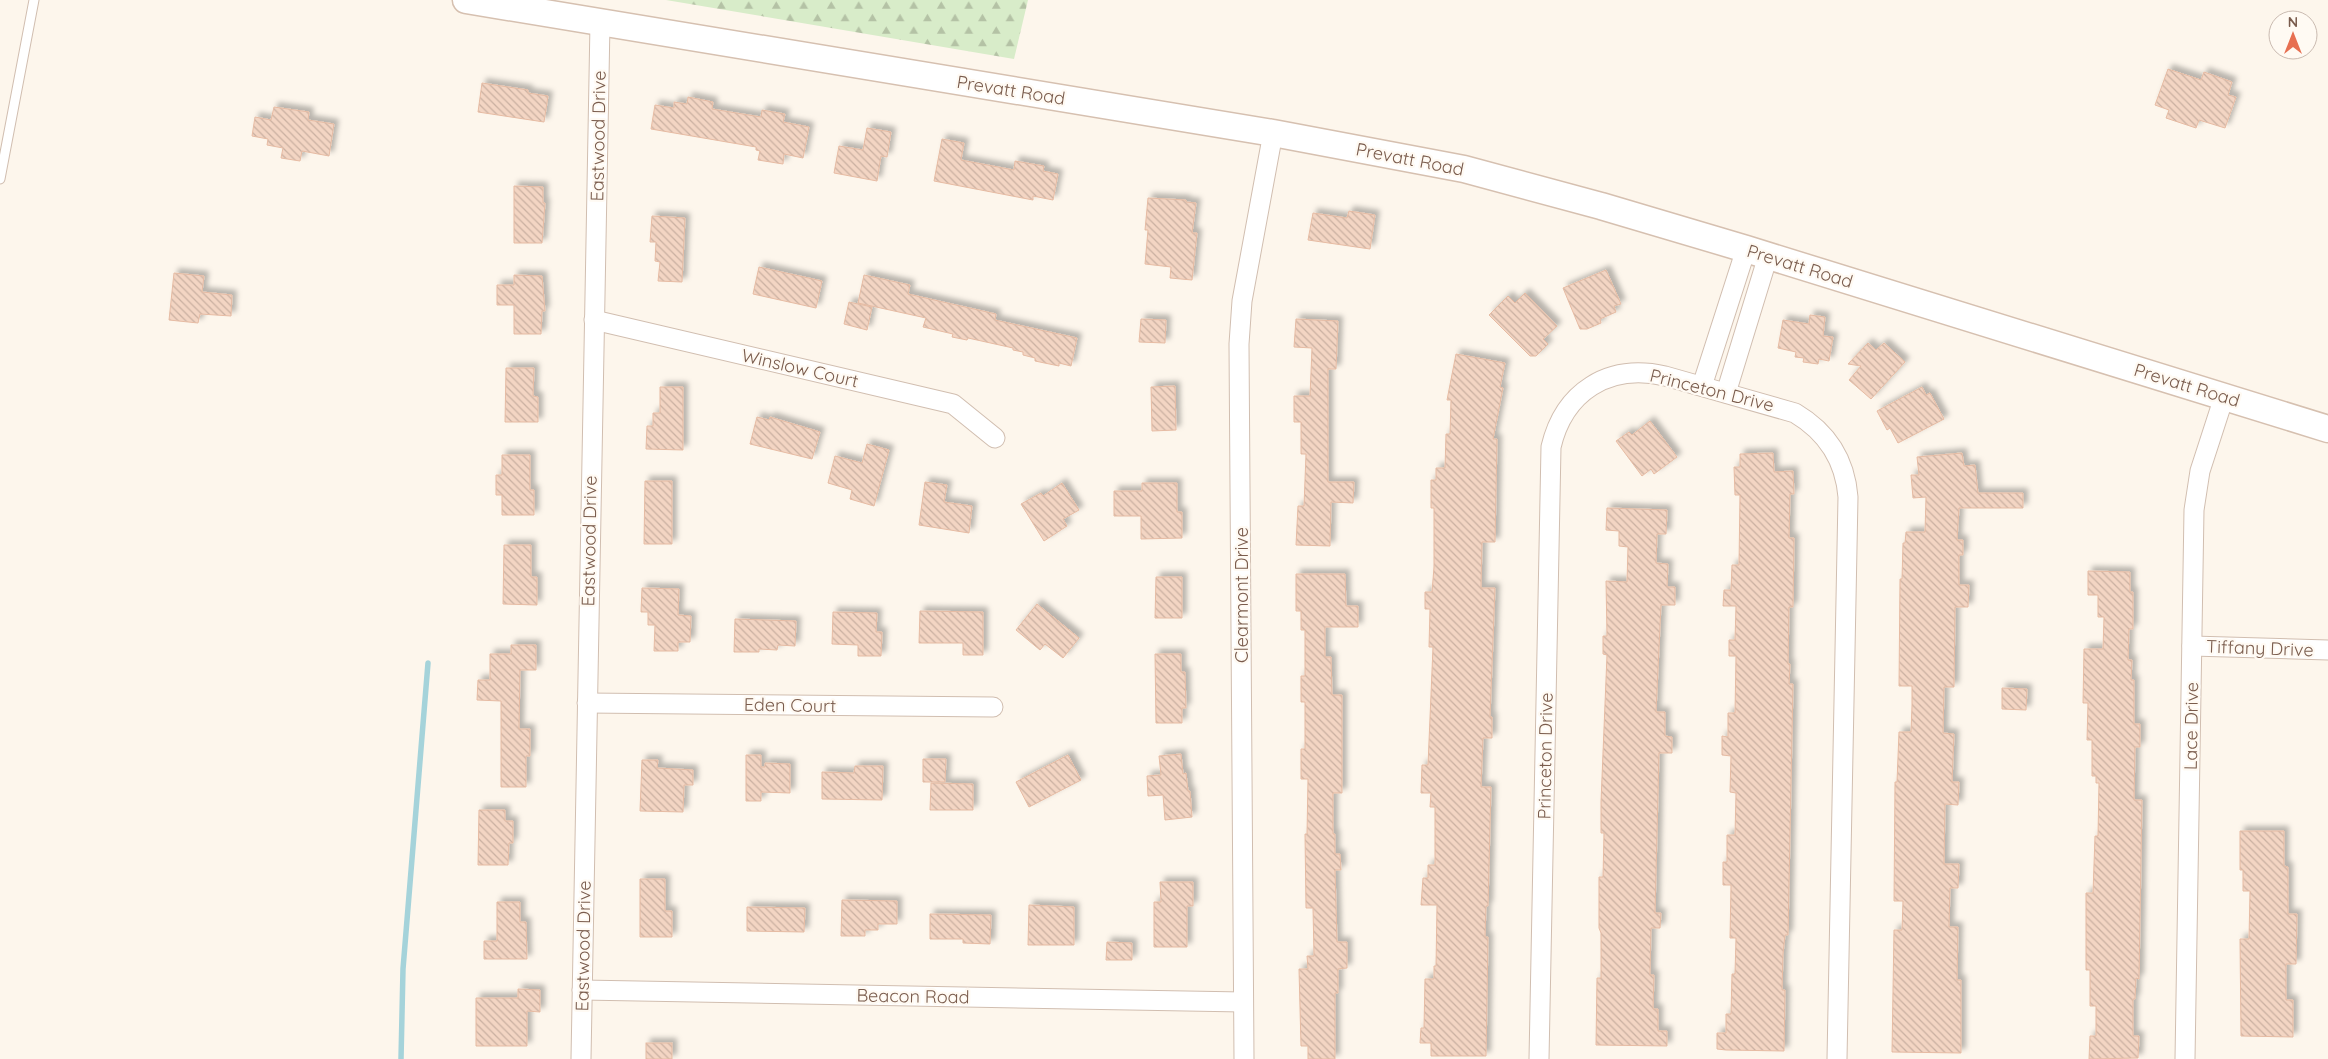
<svg xmlns="http://www.w3.org/2000/svg" width="2328" height="1059" font-family="Quicksand,sans-serif">
  <defs>
    <pattern id="forest-firs" width="22" height="20" patternUnits="userSpaceOnUse" patternTransform="scale(1.25)"><rect width="22" height="20" fill="#d8ecc9"/><path d="M5 1l3.5 6h-7zM16 11l3.5 6h-7z" fill="#b4c2a5"/></pattern>
    <pattern id="building-back-hatch" width="6" height="6" patternUnits="userSpaceOnUse" patternTransform="scale(1.25)"><rect width="6" height="6" fill="#f3d5c3"/><path d="M-1 5l2 2M0 0l6 6M5-1l2 2" fill="none" stroke="#cab0a1"/></pattern>
    <filter id="shadow"><feDropShadow dx="4.5" dy="-4.5" stdDeviation="2.5" flood-color="#0004"/></filter>
  </defs>
  <rect width="100%" height="100%" fill="#fdf6ec"/>
  <path fill="url(#forest-firs)" d="M666 0H1028L1014 59Z"/>
  <g fill="none" stroke-linecap="round" stroke-linejoin="round">
    <path stroke="#a5d3da" stroke-width="5.5" d="M401 1059 403 969 428 663"/>
  </g>
  <g fill="url(#building-back-hatch)" stroke="#e6bba3" filter="url(#shadow)">
    <path d="M2168 69 2201 80 2204 72 2232 82 2228 95 2236 97 2225 128 2199 120 2196 128 2166 118 2169 110 2155 105Z"/>
    <path d="M482 83 528 90V93L548 96 544 122 478 112Z"/>
    <path d="M688 97 713 102 712 109 761 117 762 110 785 114 783 122 809 127 803 158 784 154 783 164 758 160 760 151 756 150V147L651 129 655 105 674 108V102L687 104Z"/>
    <path d="M274 107 309 112 308 120 334 124 329 156 302 151 300 161 281 158 283 148 267 145 268 139 252 136 255 117 271 120Z"/>
    <path d="M867 128 891 132 887 157 881 156 877 181 834 173 839 146 863 150Z"/>
    <path d="M942 139 964 143 961 160 1014 170 1015 161 1044 166 1043 171 1058 174 1053 200 1033 196V200L934 181Z"/>
    <path d="M514 186 543 187V203H545L542 243H514Z"/>
    <path d="M1148 198 1186 200V202L1196 203 1192 233H1197L1192 280 1170 278 1171 267 1145 264 1148 230H1145Z"/>
    <path d="M1349 211 1375 215 1370 249 1308 240 1313 213 1347 218Z"/>
    <path d="M652 216 685 218 682 282 658 281 660 262 655 261 656 242H650Z"/>
    <path d="M759 267 822 281 816 308 753 294Z"/>
    <path d="M1606 270 1621 304 1614 306 1616 312 1600 319 1601 323 1587 329H1580L1563 288Z"/>
    <path d="M174 273 204 276 202 292 232 295 231 316 200 314 198 323 169 320Z"/>
    <path d="M514 275 542 276 545 311H542L541 334H514V305H497V285H514Z"/>
    <path d="M864 275 910 285 908 294 996 314 995 320 1077 338 1071 366 1059 363V366L1035 361V358L1023 355V352L1013 350V348L968 338 967 340 952 337 953 334 923 327 926 318 858 303Z"/>
    <path d="M1525 293 1557 326 1543 339 1548 344 1536 356H1530L1489 315 1508 296 1515 303Z"/>
    <path d="M849 302 872 307 867 330 844 324Z"/>
    <path d="M1810 315 1825 317 1823 336 1833 337 1829 361 1819 359 1818 364 1803 362 1804 358 1795 357 1796 352 1778 348 1783 320 1809 324Z"/>
    <path d="M1141 319 1166 320 1165 343 1139 342Z"/>
    <path d="M1296 319 1338 321 1336 369H1328V482H1354L1353 503 1331 502 1330 546 1296 545 1298 506H1304L1306 454H1301V422H1294V396H1310L1312 348 1294 347Z"/>
    <path d="M1868 343 1876 350 1884 343 1905 362 1871 399 1849 380 1861 366 1848 364Z"/>
    <path d="M1456 354 1505 363 1500 387 1503 388 1493 439H1497L1495 542H1482L1481 588H1495L1490 717H1492V738H1483L1481 787H1491L1488 906H1486L1485 937H1488L1486 1056H1431V1043H1420L1421 1028H1424L1425 979H1434V966H1436L1437 905H1421L1423 878H1428V865H1435V807H1430L1431 793H1421L1422 765H1428L1433 647H1429L1430 609H1425V592H1432L1434 567V508H1431V480H1436V468H1445L1446 434H1450L1451 400H1447Z"/>
    <path d="M506 368H534L533 396 538 397V422H505Z"/>
    <path d="M1175 386 1176 430 1152 431 1151 387Z"/>
    <path d="M660 387H683V450L646 449 647 426H653V413H660Z"/>
    <path d="M1922 387 1926 395 1930 393 1944 419 1898 443 1890 428 1887 430 1877 411Z"/>
    <path d="M757 417 769 420 770 417 820 432 812 459 750 444Z"/>
    <path d="M1650 421 1677 457 1654 474 1651 469 1642 476 1616 441 1629 432 1632 435Z"/>
    <path d="M867 444 889 450 874 506 850 499 852 490 828 483 835 456 862 463Z"/>
    <path d="M1773 453 1774 472 1793 471 1794 494H1790L1789 538H1794L1793 607H1789L1788 664H1790L1789 684H1793L1788 935H1785L1783 954 1782 990H1785L1784 1051 1726 1050 1717 1049V1033H1726V1014H1731L1732 974H1735L1736 938H1730L1731 885H1723V862H1727V835H1735L1736 793 1730 792 1731 756 1722 755V736L1728 737V713H1735L1736 656H1729V640H1735L1736 606H1723L1724 590H1731L1732 565H1739L1740 495H1735L1734 467H1740V454Z"/>
    <path d="M1962 453 1964 466 1975 465 1978 493H2023V508H1959L1957 540H1963V555H1959V585H1969L1968 607H1955L1954 687H1944L1943 733 1954 734 1952 782H1959L1958 805 1945 804 1944 864H1959L1958 888H1950L1949 927H1958L1957 980H1961V1053L1892 1052 1894 930H1902L1903 901H1894L1895 782H1897L1899 732H1911L1912 706V686H1899L1900 579H1902L1903 543H1905L1906 532H1925L1926 497 1913 498 1911 475H1919L1917 457Z"/>
    <path d="M502 455H530V490H534V515H502V495H496V475H502Z"/>
    <path d="M645 481H672V544H644Z"/>
    <path d="M925 482 947 485 944 502 972 506 969 533 919 525Z"/>
    <path d="M1062 483 1079 510 1063 519 1067 526 1044 541 1021 504 1041 493 1043 496Z"/>
    <path d="M1142 483H1177V512H1182V538L1141 539V516H1114V491H1142Z"/>
    <path d="M1607 508 1667 510 1666 534H1657L1656 563 1668 564 1667 587H1675V605H1661L1656 712H1665V736L1672 737V753H1659L1655 913H1661L1660 928H1651L1650 975H1654L1653 1009H1658V1031H1667V1046L1596 1045 1597 978H1601V933L1599 928V877H1603L1604 833H1601V802L1607 655 1603 654V636H1607L1606 581 1627 582 1628 547 1619 546V531L1606 530Z"/>
    <path d="M504 545H531V577H537V605L503 604Z"/>
    <path d="M2088 571 2130 572V592H2133V629H2129L2128 660H2132L2131 680H2134V724H2140V747H2135L2134 800H2142L2139 979 2136 978 2135 999H2133V1036H2139L2138 1058 2089 1059 2090 1036H2096V1006H2090V970H2086V893H2093L2095 836H2098L2099 783H2096V776H2092V740H2087L2088 703H2083L2084 649H2103L2104 617H2098V595H2088Z"/>
    <path d="M1296 574H1345L1346 606H1358V627H1325V657H1331L1332 695H1342V793H1333V834H1335V854H1340L1341 870H1335L1337 942H1347V968L1338 969V993H1335V1059H1308V1046H1301L1299 969H1308L1307 956H1314L1313 908H1306L1305 834H1307L1308 779H1301V749H1305V702H1301V676H1305V630H1301V611H1296Z"/>
    <path d="M1156 577H1182V618H1155Z"/>
    <path d="M642 588 679 589 678 615 691 616 690 642H678V651H654L655 625H648V612H641Z"/>
    <path d="M1037 604 1079 638 1063 658 1045 644 1040 650 1016 630Z"/>
    <path d="M920 611 983 612V655H963V643H919Z"/>
    <path d="M833 612 877 613 876 632H882L881 656H858V645L832 644Z"/>
    <path d="M735 619 796 621 795 646 778 645 777 650 759 649V652H734Z"/>
    <path d="M511 645H536V670H520L519 729H530V756H526V787H501V701L477 700 478 680H490V654H511Z"/>
    <path d="M1155 654H1181V672H1185L1186 708H1182V723H1156Z"/>
    <path d="M2002 688 2027 689 2026 710 2002 709Z"/>
    <path d="M1181 754 1183 774 1186 773 1188 791H1190L1192 817 1165 820 1163 795 1148 796 1147 776 1161 775 1159 756Z"/>
    <path d="M746 755H761V767H765V763L790 764V793L761 792V801H746Z"/>
    <path d="M1068 755 1081 780 1029 807 1016 782Z"/>
    <path d="M923 759H946L945 782H923Z"/>
    <path d="M642 760H658L657 768 693 770V785H684L683 812 640 811Z"/>
    <path d="M855 766H883L882 800 822 799V772L854 773Z"/>
    <path d="M931 783 973 784V810H930Z"/>
    <path d="M479 810H505V821H513V843H509L508 865H478Z"/>
    <path d="M2240 831H2284V866L2288 867V914H2297L2296 964H2286V1000H2293V1037L2241 1036 2240 939H2249L2250 891H2243V870H2240Z"/>
    <path d="M640 879H665V911H672V937H640Z"/>
    <path d="M1160 882H1193V906H1187V947H1154V902H1161Z"/>
    <path d="M842 900 897 901V924H878V930H865V936H841Z"/>
    <path d="M497 902H520V922H526L527 959H484V941H497Z"/>
    <path d="M1029 905 1074 907V945H1028Z"/>
    <path d="M747 907 805 908 804 932 747 931Z"/>
    <path d="M930 914 991 915 990 944 963 943V939H930Z"/>
    <path d="M1107 942 1132 943V960H1106Z"/>
    <path d="M518 989 540 990V1012L527 1011V1046H476V998H518Z"/>
    <rect x="646" y="1043" width="26" height="16"/>
  </g>
  <g fill="none" stroke-linecap="round" stroke-linejoin="round">
    <g stroke="#d1beb0" stroke-width="11">
      <path id="lane" d="M0 179 34 0"/>
    </g>
    <g stroke="#d1beb0" stroke-width="21">
      <g id="street">
        <path d="M594 320 953 404 995 438"/>
        <path d="M1702 386 1746 249"/>
        <path d="M1726 393 1768 256"/>
        <path d="M2192 646 2328 650"/>
        <path d="M587 703 993 707"/>
        <path d="M582 990 1243 1002"/>
        <path d="M581 1059 600 23"/>
        <path d="M1244 1059 1239 344 1242 301 1273 133"/>
        <path d="M1539 1059 1551 447C1564 392 1608 363 1665 376L1795 413C1827 432 1845 459 1848 497L1837 1059"/>
        <path d="M2185 1059 2194 510 2200 471 2224 397"/>
      </g>
    </g>
    <g stroke="#d6c0b0" stroke-width="29">
      <path id="secondary" d="M466 0 1273 133 1464 169 1601 206 1746 249 2328 429"/>
    </g>
    <use href="#lane" stroke="#fff" stroke-width="9"/>
    <use href="#street" stroke="#fff" stroke-width="19"/>
    <use href="#secondary" stroke="#fff" stroke-width="26"/>
  </g>
  <g text-anchor="middle" dominant-baseline="central" stroke-width="4.5" stroke-linejoin="round" paint-order="stroke">
    <g font-size="18" fill="#7a5c4d" stroke="#fffaf3">
      <text transform="translate(1011 90) rotate(9)">Prevatt Road</text>
      <text transform="translate(598 136) rotate(-89)">Eastwood Drive</text>
      <text transform="translate(1410 159) rotate(11)">Prevatt Road</text>
      <text transform="translate(1800 266) rotate(17)">Prevatt Road</text>
      <text transform="translate(800 368) rotate(13)">Winslow Court</text>
      <text transform="translate(2187 385) rotate(17)">Prevatt Road</text>
      <text transform="translate(1712 390) rotate(14)">Princeton Drive</text>
      <text transform="translate(589 541) rotate(-89)">Eastwood Drive</text>
      <text transform="translate(1241 595) rotate(-90)">Clearmont Drive</text>
      <text transform="translate(2260 648) rotate(2)">Tiffany Drive</text>
      <text transform="translate(790 705) rotate(1)">Eden Court</text>
      <text transform="translate(2191 726) rotate(-89)">Lace Drive</text>
      <text transform="translate(1545 756) rotate(-89)">Princeton Drive</text>
      <text transform="translate(583 946) rotate(-89)">Eastwood Drive</text>
      <text transform="translate(913 996) rotate(1)">Beacon Road</text>
    </g>
  </g>
  <g transform="translate(2293 35)"><circle r="24" fill="#fffaf3" stroke="#cabbb1"/>
  <path d="M0-4L9 19L0 12L-9 19Z" fill="#e76f51"/>
  <text y="-8" font-size="14" font-weight="bold" text-anchor="middle" fill="#7a5c4d">N</text>
  </g>
</svg>
